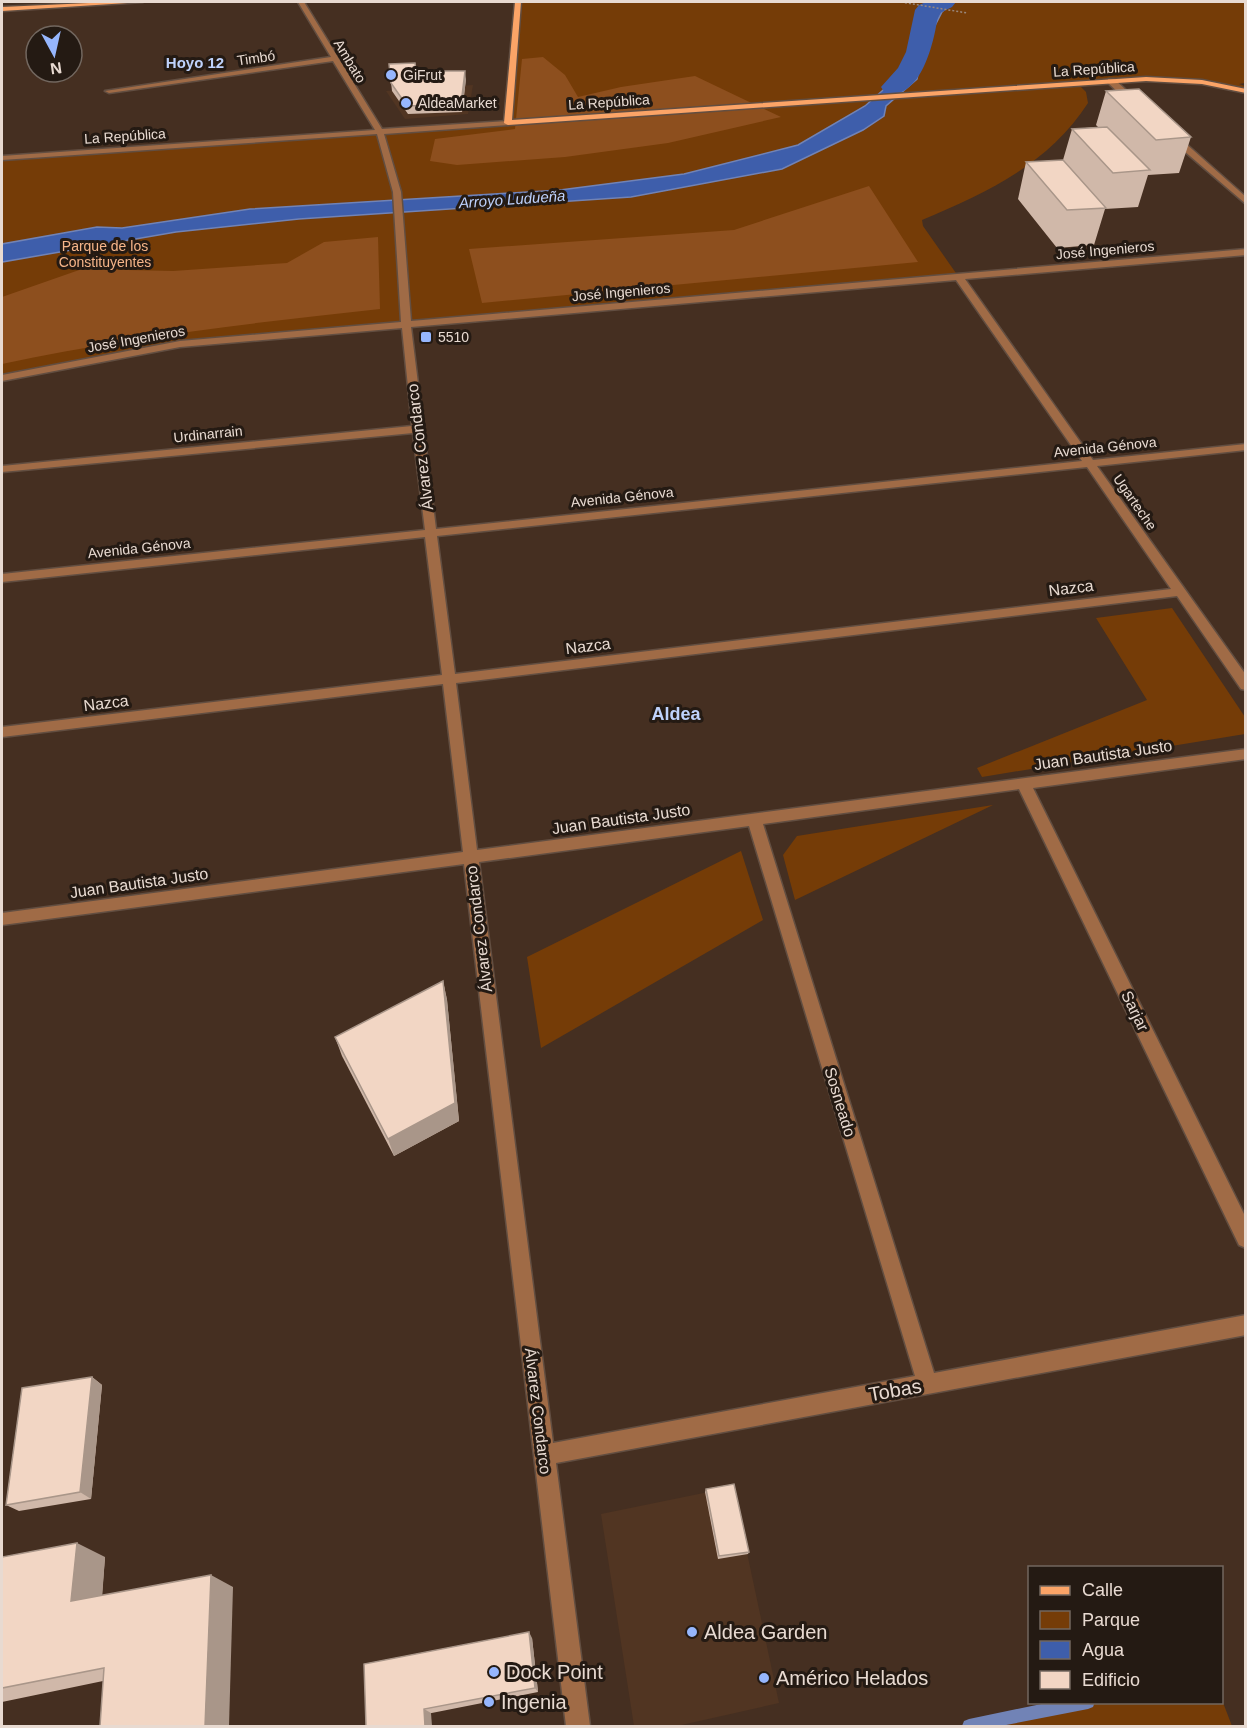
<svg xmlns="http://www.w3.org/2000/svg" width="1247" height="1728" font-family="Arial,sans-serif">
  <rect width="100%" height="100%" fill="#452f21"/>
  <g fill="#513522">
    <path d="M473 85 468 114 405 119 386 91Z"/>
    <path d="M733 1487 779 1703 677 1726H634L601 1514Z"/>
  </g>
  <g fill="#753c07">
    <path d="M518 2H1245V83L1239 84 1245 86V91L1175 79 1078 84 1086 92 1088 103C1049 164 986 193 922 220L923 226 958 276 180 344 2 378V158L507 123Z"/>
    <path d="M1172 608 1245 717V734L982 777 977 768 1147 700 1096 618Z"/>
    <path d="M993 805 795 900 783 855 797 836Z"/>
    <path d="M741 851 763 920 541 1048 527 957Z"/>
    <path d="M1222 1700 1232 1726H980L1083 1703 1222 1702Z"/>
  </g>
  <g fill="#8d4f1e">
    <path d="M543 57 565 75 578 97 621 87 695 76 781 117 668 143 565 157 457 165 430 161 435 139 515 129 522 59Z"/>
    <path d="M869 186 918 262 482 303 469 249 734 230Z"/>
    <path d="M378 237 380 309C253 323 126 337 2 364V297L82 269 173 271 287 263 324 242Z"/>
  </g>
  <path fill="#3e5eab" stroke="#7183b6" stroke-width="1.5" d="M941 2H953L942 12 923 49 917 79 886 106 884 116 863 130 782 169 631 197 299 219 176 232 2 262V244L97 227 122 228 250 209 560 190 684 174 798 145 865 106 908 68 933 5Z"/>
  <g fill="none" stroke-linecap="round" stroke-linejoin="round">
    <path fill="#7183b6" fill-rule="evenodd" d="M1051 1702H1095L1093 1707 1088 1709 1001 1726H962L964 1721 969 1719Z"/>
    <path fill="#3e5eab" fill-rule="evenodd" d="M926 2H956L952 7 938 14C935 40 921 102 885 93L881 87 898 68 906 52 915 10 919 5Z"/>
    <g stroke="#624e41" stroke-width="3">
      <g id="minor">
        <path d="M298 2H304L382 129 508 121 512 123 508 125 384 134 401 192 411 321 1246 249V255L965 279 1093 460 1246 444V450L1097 466 1246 675V690L1241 689 1177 596 456 683 477 850 1246 749V759L1033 788 1246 1218V1248L1239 1245 1019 789 763 824 934 1373 1246 1315V1335L556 1463 590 1726H566L464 864 2 925V913L463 852 443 684 2 737V727L442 675 425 537 2 582V574L425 530 413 433 2 472V466L412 426 402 328 180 347 2 381V375L180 341 401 322 393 192 377 134 2 160V156L375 130 333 61 109 93 105 91 331 57ZM956 280 1082 461 436 529 411 327ZM1087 467 1171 589 455 674 437 536ZM749 826 915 1376 553 1443 479 862Z"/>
        <path d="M1108 79H1114L1137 100V104H1131L1108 83Z"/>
        <path d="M1169 134H1175L1246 197V204L1169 138Z"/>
      </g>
    </g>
    <g stroke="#624e41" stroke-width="3">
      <g id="major">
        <path d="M111 2H143L2 11V7Z"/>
        <path d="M515 2H521L512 120 1146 77 1202 80 1246 89V93L1202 84 1146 81 508 125 504 123Z"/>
      </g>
    </g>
    <path stroke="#9a887d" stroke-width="1.5" stroke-dasharray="2 2" stroke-linecap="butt" d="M901 2 967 13"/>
    <use href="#minor" fill="#a06b46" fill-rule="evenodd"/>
    <use href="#major" fill="#fba467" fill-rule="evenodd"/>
  </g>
  <g fill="#d0b8a9">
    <path d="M389 64 416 71 466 79 462 112 408 114 392 91Z"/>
    <path d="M1106 91 1191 137 1179 173 1148 175 1138 207 1105 209 1094 245 1057 248 1018 199 1026 162 1063 160 1072 129 1098 127 1096 125Z"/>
    <path d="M443 981 447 1000 459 1121 394 1156 342 1056 335 1037Z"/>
    <path d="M92 1377 102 1385 91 1499 19 1511 6 1505Z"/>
    <path d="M706 1489 749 1552 748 1554 718 1559 705 1492Z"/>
    <path d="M2 1557H105L102 1595 233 1587 103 1681 2 1702Z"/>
    <path d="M532 1638 538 1692 366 1726Z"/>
  </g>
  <g fill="#a99689">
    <path d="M465 71 466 79 462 112 461 104Z"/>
    <path d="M443 981 447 1000 459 1121 394 1156 388 1139Z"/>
    <path d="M92 1377 102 1385 91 1499 80 1492Z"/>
    <path d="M77 1543 105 1557 101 1612 71 1601Z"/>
    <path d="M211 1575 233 1587 229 1726H205Z"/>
    <path d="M529 1632 532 1638 538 1692 535 1688Z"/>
    <path d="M424 1709 431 1713 432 1726H425Z"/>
  </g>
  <g fill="#f2d6c4" stroke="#a99689" stroke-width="1.5">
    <path d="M415 63 416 71H465L461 104 407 106 391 83 389 64Z"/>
    <path d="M1139 89 1191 137 1156 140 1106 91Z"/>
    <path d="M1107 127 1150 170 1113 173 1072 129Z"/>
    <path d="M1063 160 1106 208 1067 210 1026 162Z"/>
    <path d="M443 981 455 1103 388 1139 335 1037Z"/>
    <path d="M92 1377 80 1492 6 1505 22 1388Z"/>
    <path d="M734 1484 749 1552 719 1556 706 1489Z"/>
    <path d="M77 1543 71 1601 211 1575 205 1726H100L104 1668 2 1688V1557Z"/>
    <path d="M529 1632 535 1688 424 1709 425 1726H366L364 1664Z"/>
  </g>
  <g fill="#96b6fd" stroke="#241a13" stroke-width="2">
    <circle cx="391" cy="75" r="6"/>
    <circle cx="406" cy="103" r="6"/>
    <rect x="420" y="331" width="12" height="12" rx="3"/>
    <circle cx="692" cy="1632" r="6"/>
    <circle cx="494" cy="1672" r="6"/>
    <circle cx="764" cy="1678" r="6"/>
    <circle cx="489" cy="1702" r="6"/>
  </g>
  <g text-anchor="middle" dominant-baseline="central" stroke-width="6" stroke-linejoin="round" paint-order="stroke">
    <g font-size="14" fill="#e8dad1" stroke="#241a13">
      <text transform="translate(256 58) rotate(-8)">Timbó</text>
      <text transform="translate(350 61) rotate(59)">Ambato</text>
      <text transform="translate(1094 69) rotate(-4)">La República</text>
      <text transform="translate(609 102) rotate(-4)">La República</text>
      <text transform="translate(125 136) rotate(-4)">La República</text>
      <text transform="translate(1105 250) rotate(-5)">José Ingenieros</text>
      <text transform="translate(621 292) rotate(-5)">José Ingenieros</text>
      <text transform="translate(136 339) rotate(-10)">José Ingenieros</text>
      <text transform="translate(208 434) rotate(-6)">Urdinarrain</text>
      <text transform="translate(1105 447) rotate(-6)">Avenida Génova</text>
      <text transform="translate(622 497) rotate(-6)">Avenida Génova</text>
      <text transform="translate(1135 502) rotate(55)">Ugarteche</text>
      <text transform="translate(139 548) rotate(-6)">Avenida Génova</text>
    </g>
    <g font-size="14" fill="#e8dad1" stroke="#241a13" text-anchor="start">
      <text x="403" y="75">GiFrut</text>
      <text x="418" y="103">AldeaMarket</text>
      <text x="438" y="337">5510</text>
    </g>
    <g font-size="14" fill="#f6b589" stroke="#241a13">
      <text x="105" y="246">Parque de los<tspan x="105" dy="16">Constituyentes</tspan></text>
    </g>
    <g font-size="15" font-weight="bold" fill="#bfd2fb" stroke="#241a13">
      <text x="195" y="62">Hoyo 12</text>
    </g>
    <g font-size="15" font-style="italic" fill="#bdd1fc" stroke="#241a13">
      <text transform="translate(512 199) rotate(-4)">Arroyo Ludueña</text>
    </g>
    <g font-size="16" fill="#e8dad1" stroke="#241a13">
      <text transform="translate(420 447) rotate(-97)">Álvarez Condarco</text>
      <text transform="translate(1071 588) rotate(-7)">Nazca</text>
      <text transform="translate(588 646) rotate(-7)">Nazca</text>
      <text transform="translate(106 703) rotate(-7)">Nazca</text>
      <text transform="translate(1103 755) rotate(-8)">Juan Bautista Justo</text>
      <text transform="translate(621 819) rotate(-8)">Juan Bautista Justo</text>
      <text transform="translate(139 883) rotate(-8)">Juan Bautista Justo</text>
      <text transform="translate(479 929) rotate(-97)">Álvarez Condarco</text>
      <text transform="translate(1135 1011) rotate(64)">Sarjar</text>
      <text transform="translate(840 1102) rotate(73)">Sosneado</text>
      <text transform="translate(538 1411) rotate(83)">Álvarez Condarco</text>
    </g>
    <g font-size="18" font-weight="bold" fill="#bfd2fb" stroke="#241a13">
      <text x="676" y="714">Aldea</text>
    </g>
    <g font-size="20" fill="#e8dad1" stroke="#241a13">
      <text transform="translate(895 1390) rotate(-10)">Tobas</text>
    </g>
    <g font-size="20" fill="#e8dad1" stroke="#241a13" text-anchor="start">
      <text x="704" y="1632">Aldea Garden</text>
      <text x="506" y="1672">Dock Point</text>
      <text x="776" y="1678">Américo Helados</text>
      <text x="501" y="1702">Ingenia</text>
    </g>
  </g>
  <rect width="1247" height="1728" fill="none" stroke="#e8dad1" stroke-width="6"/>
  <rect x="1028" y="1566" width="195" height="138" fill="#241a13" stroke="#72675f" stroke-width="1.5"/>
  <rect x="1040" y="1586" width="30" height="9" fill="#fba467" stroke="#72675f" stroke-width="1.5"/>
  <text x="1082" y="1596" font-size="18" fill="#e8dad1">Calle</text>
  <rect x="1040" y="1611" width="30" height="18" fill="#753c07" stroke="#72675f" stroke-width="1.5"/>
  <text x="1082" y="1626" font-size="18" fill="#e8dad1">Parque</text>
  <rect x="1040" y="1641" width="30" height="18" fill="#3e5eab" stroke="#72675f" stroke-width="1.5"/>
  <text x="1082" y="1656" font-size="18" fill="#e8dad1">Agua</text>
  <rect x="1040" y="1671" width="30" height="18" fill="#f2d6c4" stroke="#72675f" stroke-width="1.5"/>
  <text x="1082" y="1686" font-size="18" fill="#e8dad1">Edificio</text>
  <g transform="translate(54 54) rotate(172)"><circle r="28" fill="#241a13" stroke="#72675f" stroke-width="1.5"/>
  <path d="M0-4.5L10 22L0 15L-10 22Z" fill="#96b6fd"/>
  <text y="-9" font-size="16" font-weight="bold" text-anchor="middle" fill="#e8dad1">N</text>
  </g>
</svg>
